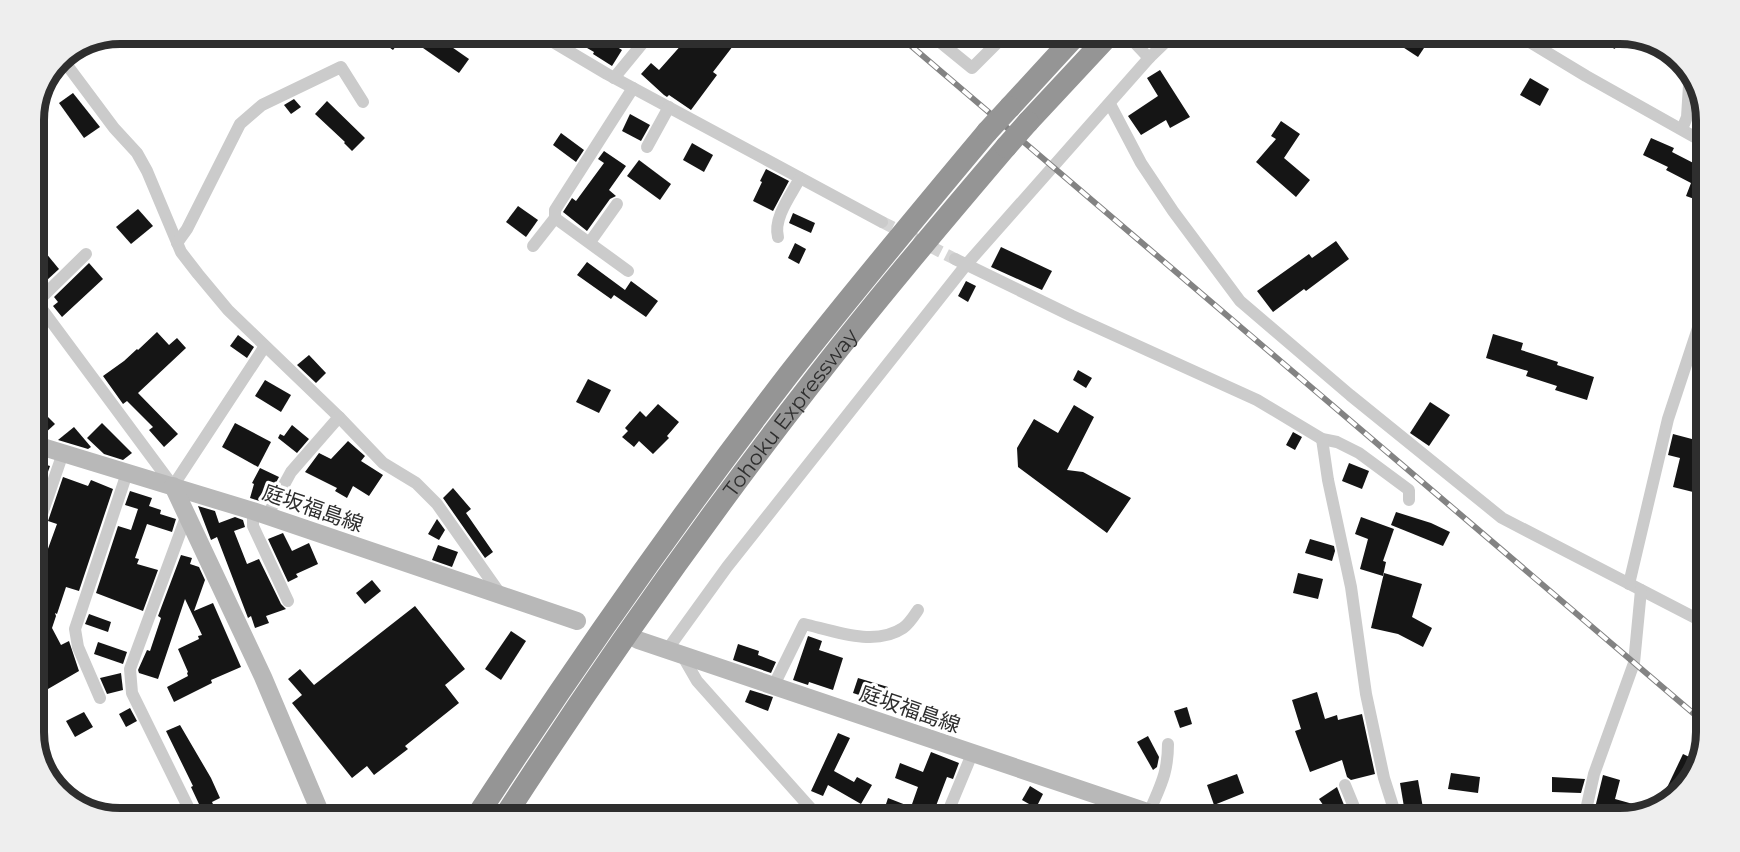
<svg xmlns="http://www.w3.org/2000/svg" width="1740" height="852" font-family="Montserrat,'Noto Sans JP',sans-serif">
  <rect width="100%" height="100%" fill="#fff"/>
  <g fill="#151515">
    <path d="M369 33H406L393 50Z"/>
    <path d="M561 33H594L622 50 612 66 593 54 594 52Z"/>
    <path d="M692 33H743L713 72 717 75 691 110 669 95 667 97 664 95 641 74 651 63 659 70Z"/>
    <path d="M1401 33H1420L1430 39 1418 57 1395 42Z"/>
    <path d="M1604 33H1620L1634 36 1614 49Z"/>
    <path d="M433 34 469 59 459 73 423 48Z"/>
    <path d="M1160 70 1190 117 1170 128 1166 120 1141 135 1128 116 1158 96 1147 78Z"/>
    <path d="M1530 78 1549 89 1540 106 1520 95Z"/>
    <path d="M73 93 100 127 84 138 59 103Z"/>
    <path d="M294 99 301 107 291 114 284 105Z"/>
    <path d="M327 101 365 138 352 151 344 143 345 142 315 114Z"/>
    <path d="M630 114 650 125 641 141 622 131Z"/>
    <path d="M1281 121 1300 134 1284 158 1310 180 1296 197 1256 162 1276 139 1271 136Z"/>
    <path d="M561 133 584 150 576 162 553 145Z"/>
    <path d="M1651 138 1674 148 1672 152 1707 170V230L1694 227 1700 201 1686 196 1691 183 1666 170 1668 167 1643 155Z"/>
    <path d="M692 143 713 155 704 172 683 160Z"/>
    <path d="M604 151 626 166 609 190 616 196 610 199 587 231 563 212 572 198 576 201 604 163 598 159Z"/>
    <path d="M639 160 671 184 660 200 627 176Z"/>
    <path d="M766 169 789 181 773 211 753 201 762 182 760 181Z"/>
    <path d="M518 206 538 220 526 237 506 222Z"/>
    <path d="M138 209 153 226 131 244 116 227Z"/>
    <path d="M793 213 815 223 811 233 789 223Z"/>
    <path d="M1336 241 1349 259 1306 291 1304 289 1273 312 1257 291 1309 254 1312 258Z"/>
    <path d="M795 243 806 249 799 264 788 258Z"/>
    <path d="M1001 247 1052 271 1042 290 991 267Z"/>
    <path d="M45 252 59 269 46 281 33 266V262Z"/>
    <path d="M587 262 625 290 631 281 658 301 646 317 614 295 611 299 577 275Z"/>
    <path d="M89 263 103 279 62 317 53 306 58 302 54 297Z"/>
    <path d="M966 281 976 286 968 302 958 296Z"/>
    <path d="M157 332 169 345 177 338 186 348 138 393 178 434 164 447 149 430 153 427 127 401 123 404 103 376 124 361 137 349 138 350Z"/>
    <path d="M1493 334 1523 343 1521 350 1558 362 1557 365 1594 377 1587 400 1555 390 1557 386 1526 376 1528 371 1486 358Z"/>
    <path d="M238 335 254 347 247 358 230 346Z"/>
    <path d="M309 355 326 373 316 383 297 365Z"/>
    <path d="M1078 370 1092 378 1086 388 1073 380Z"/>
    <path d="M588 379 611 390 599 413 576 402Z"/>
    <path d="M265 380 291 395 281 412 255 396Z"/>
    <path d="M33 402 55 424 43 435 37 434 33 429Z"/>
    <path d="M1430 402 1450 415 1429 446 1410 433Z"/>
    <path d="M658 404 679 422 667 436 669 438 653 454 639 441 634 447 622 437 628 431 625 428 640 411 646 417Z"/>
    <path d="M1074 405 1094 417 1067 470 1083 472 1131 498 1107 533 1018 467 1017 448 1034 419 1058 433Z"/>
    <path d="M102 423 132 453 123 460 104 454 87 438Z"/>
    <path d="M235 423 271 442 258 467 222 447Z"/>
    <path d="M292 425 309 439 297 453 278 438 280 434 284 436Z"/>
    <path d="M74 427 91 447 88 449 58 440Z"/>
    <path d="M1293 432 1302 437 1295 450 1286 445Z"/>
    <path d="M1673 434 1707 443V454L1702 474 1707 475 1705 495 1673 487 1680 458 1668 455Z"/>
    <path d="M348 441 365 456 361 461 383 475 369 496 353 486 347 498 335 491 337 488 305 472 319 453 331 459Z"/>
    <path d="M33 461 50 466 33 514Z"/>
    <path d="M1349 463 1369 471 1362 489 1342 481Z"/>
    <path d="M260 468 279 477 265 503 250 498 254 484 252 483Z"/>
    <path d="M63 477 88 486 91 480 113 489 79 591 66 587 57 614 55 613 56 616 52 628 61 645 69 641 79 671 48 689 33 659V553L45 557 57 524 48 521Z"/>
    <path d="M453 488 471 509 466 513 493 552 485 558 443 498Z"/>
    <path d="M130 491 152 498 149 506 161 510 160 514 176 519 172 532 147 524 135 558 139 559 137 564 158 570 143 611 96 593 118 526 131 530 138 509 125 505Z"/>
    <path d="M198 506 215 511 219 523 235 517 243 520 245 527 234 531 247 564 259 559 281 604 286 609 266 616 269 623 255 628 251 616 248 618 217 537 211 540Z"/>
    <path d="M1396 512 1431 523 1450 532 1443 546 1391 525Z"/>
    <path d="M1361 517 1394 529 1383 561 1386 562 1383 576 1360 569 1368 539 1355 534Z"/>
    <path d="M437 519 445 530 439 540 428 534Z"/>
    <path d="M283 533 292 551 309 543 318 564 296 574 298 577 288 582 268 539Z"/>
    <path d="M1310 539 1334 546 1335 551 1332 561 1305 553Z"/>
    <path d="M438 545 458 552 452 567 432 560Z"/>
    <path d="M181 555 192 558 190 564 199 567 205 580 194 611 213 603 241 667 211 680 212 683 174 702 167 687 188 676 187 673 188 672 178 649 199 639 198 636 202 635 185 599 158 679 139 673 138 670 147 650 150 651 161 618 158 616Z"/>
    <path d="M1298 573 1323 579 1318 599 1293 593Z"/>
    <path d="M1384 573 1422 584 1412 617 1432 628 1423 647 1398 634 1371 628Z"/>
    <path d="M372 580 381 591 365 604 356 593Z"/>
    <path d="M415 606 465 669 445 685 459 703 405 746 408 749 374 775 367 766 352 778 292 703 302 695 288 679 300 669 314 685Z"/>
    <path d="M89 614 111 622 108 632 85 624Z"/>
    <path d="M511 631 526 641 501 680 485 669Z"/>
    <path d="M808 636 822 641 819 650 843 658 833 690 809 682 808 685 793 680Z"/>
    <path d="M98 642 127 652 123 664 94 654Z"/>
    <path d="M738 644 759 651 758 655 776 662 771 673 733 660Z"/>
    <path d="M121 673 123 690 107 694 100 678Z"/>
    <path d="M858 678 888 687 883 703 853 693Z"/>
    <path d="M750 690 773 697 768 711 745 702Z"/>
    <path d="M1317 692 1325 719 1337 715 1338 720 1362 714 1375 774 1351 780 1347 777 1342 760 1310 772 1295 731 1301 729 1292 700Z"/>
    <path d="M1187 707 1192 724 1180 728 1174 711Z"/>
    <path d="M130 708 137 721 126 727 119 714Z"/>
    <path d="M84 712 93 727 75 737 66 721Z"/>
    <path d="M180 725 211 778 220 798 212 802 220 819H206L191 787 193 786 166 731Z"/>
    <path d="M838 733 850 738 834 771 854 782 857 777 872 785 861 804 828 785 823 796 811 791Z"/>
    <path d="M1148 736 1159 757 1157 767 1153 770 1137 742Z"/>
    <path d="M931 752 959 763 953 779 947 777 931 819H908L884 810 888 798 911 807 918 787 895 778 900 763 923 772Z"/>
    <path d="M1683 754 1700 762 1698 770 1672 801 1663 796Z"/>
    <path d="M1451 773 1480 777 1478 793 1448 789Z"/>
    <path d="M1237 774 1244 793 1214 805 1207 785Z"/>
    <path d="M1603 775 1620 780 1615 799 1633 804 1630 816 1620 819 1594 812Z"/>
    <path d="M1552 777 1585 779 1581 793 1552 792Z"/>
    <path d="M1418 780 1425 819H1406L1400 783Z"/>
    <path d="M1030 786 1043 794 1036 808 1022 800Z"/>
    <path d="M1337 787 1344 805 1330 815 1319 799Z"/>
    <path d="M579 804 602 819H569Z"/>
  </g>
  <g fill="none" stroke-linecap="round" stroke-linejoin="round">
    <path stroke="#d5d5d5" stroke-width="12" stroke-dasharray="12 6" stroke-linecap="butt" d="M882 222 955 259"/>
    <g stroke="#cbcbcb" stroke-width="12">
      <path d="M538 33 607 74 882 222"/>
      <path d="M831 33 832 34"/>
      <path d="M929 33 972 68 1007 33"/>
      <path d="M1515 33 1586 76 1707 144"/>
      <path d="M414 35 415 33"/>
      <path d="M1132 40 1149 58"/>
      <path d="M61 57 114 128 137 153 147 171 181 252 198 274 228 310 339 417 383 463 416 483 437 504 501 595"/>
      <path d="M614 78 651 33"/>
      <path d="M1110 104 1141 163 1173 211 1240 301 1350 395 1502 518 1707 624"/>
      <path d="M1682 129 1687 117 1690 69"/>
      <path d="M647 147 669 107"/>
      <path d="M555 218 628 271"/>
      <path d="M778 237C773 218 791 195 800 178"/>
      <path d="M590 242 617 204"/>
      <path d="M177 243 187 229 240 124 262 105 341 67 363 102"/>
      <path d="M533 246 555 218V210L633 88"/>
      <path d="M955 259 1072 316 1257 400 1322 439 1337 442 1359 453 1409 490V500"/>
      <path d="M33 297 173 486 265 346"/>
      <path d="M37 302 86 254"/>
      <path d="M1322 439 1328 480 1351 587 1366 694 1384 778 1397 819"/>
      <path d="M253 511V526L288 601"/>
      <path d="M267 516 291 472 339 417"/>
      <path d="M186 517 130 669 132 693 194 819"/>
      <path d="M33 540 63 453"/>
      <path d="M1629 584 1668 419 1707 301"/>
      <path d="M667 650 727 567 966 265 1149 58 1175 33"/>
      <path d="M682 655 697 681 814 812 823 819"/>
      <path d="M773 687 804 624C834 631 875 647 903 628 909 624 914 616 918 610"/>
      <path d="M100 698 78 647 75 629 127 473"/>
      <path d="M1345 785 1359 819"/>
      <path d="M1149 813C1160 786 1168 774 1168 744"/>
      <path d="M945 819 972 754"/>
      <path d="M1584 819 1594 774 1634 663 1641 590"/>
    </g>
    <g stroke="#b8b8b8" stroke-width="18">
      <path d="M33 444 253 511 577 621"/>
      <path d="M173 486 263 677 323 819"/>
      <path d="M638 640 1168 819"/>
    </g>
    <g stroke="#959595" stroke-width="22">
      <path d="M1010 107 1078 33"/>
      <path d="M1028 122 1111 33"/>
      <path d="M475 819C574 667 678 518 789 374 853 292 920 212 987 132"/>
      <path id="s1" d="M503 819C598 672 699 528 807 389 871 306 938 227 1006 147"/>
    </g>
    <g stroke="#838383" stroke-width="6">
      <path id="rail" d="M896 33 1707 725"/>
    </g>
    <use href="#rail" stroke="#fff" stroke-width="4" stroke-dasharray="11" stroke-linecap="butt"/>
    <g stroke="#959595" stroke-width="22">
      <path d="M987 132 1010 107"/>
      <path d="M1006 147 1028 122"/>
    </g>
  </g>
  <g text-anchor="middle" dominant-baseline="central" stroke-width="6" stroke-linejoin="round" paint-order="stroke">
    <g font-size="21" fill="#2e2e2e" stroke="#fff">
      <text stroke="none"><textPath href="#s1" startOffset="498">Tohoku Expressway</textPath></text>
      <text transform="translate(313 508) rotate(19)">庭坂福島線</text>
      <text transform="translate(910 709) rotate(19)">庭坂福島線</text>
    </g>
  </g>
  <path d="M0 0H1740V852H0ZM120 44H1620A76 76 0 0 1 1696 120V732A76 76 0 0 1 1620 808H120A76 76 0 0 1 44 732V120A76 76 0 0 1 120 44Z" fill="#eee" fill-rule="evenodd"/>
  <path fill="none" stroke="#2e2e2e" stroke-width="8" d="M120 44H1620A76 76 0 0 1 1696 120V732A76 76 0 0 1 1620 808H120A76 76 0 0 1 44 732V120A76 76 0 0 1 120 44Z"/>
</svg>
